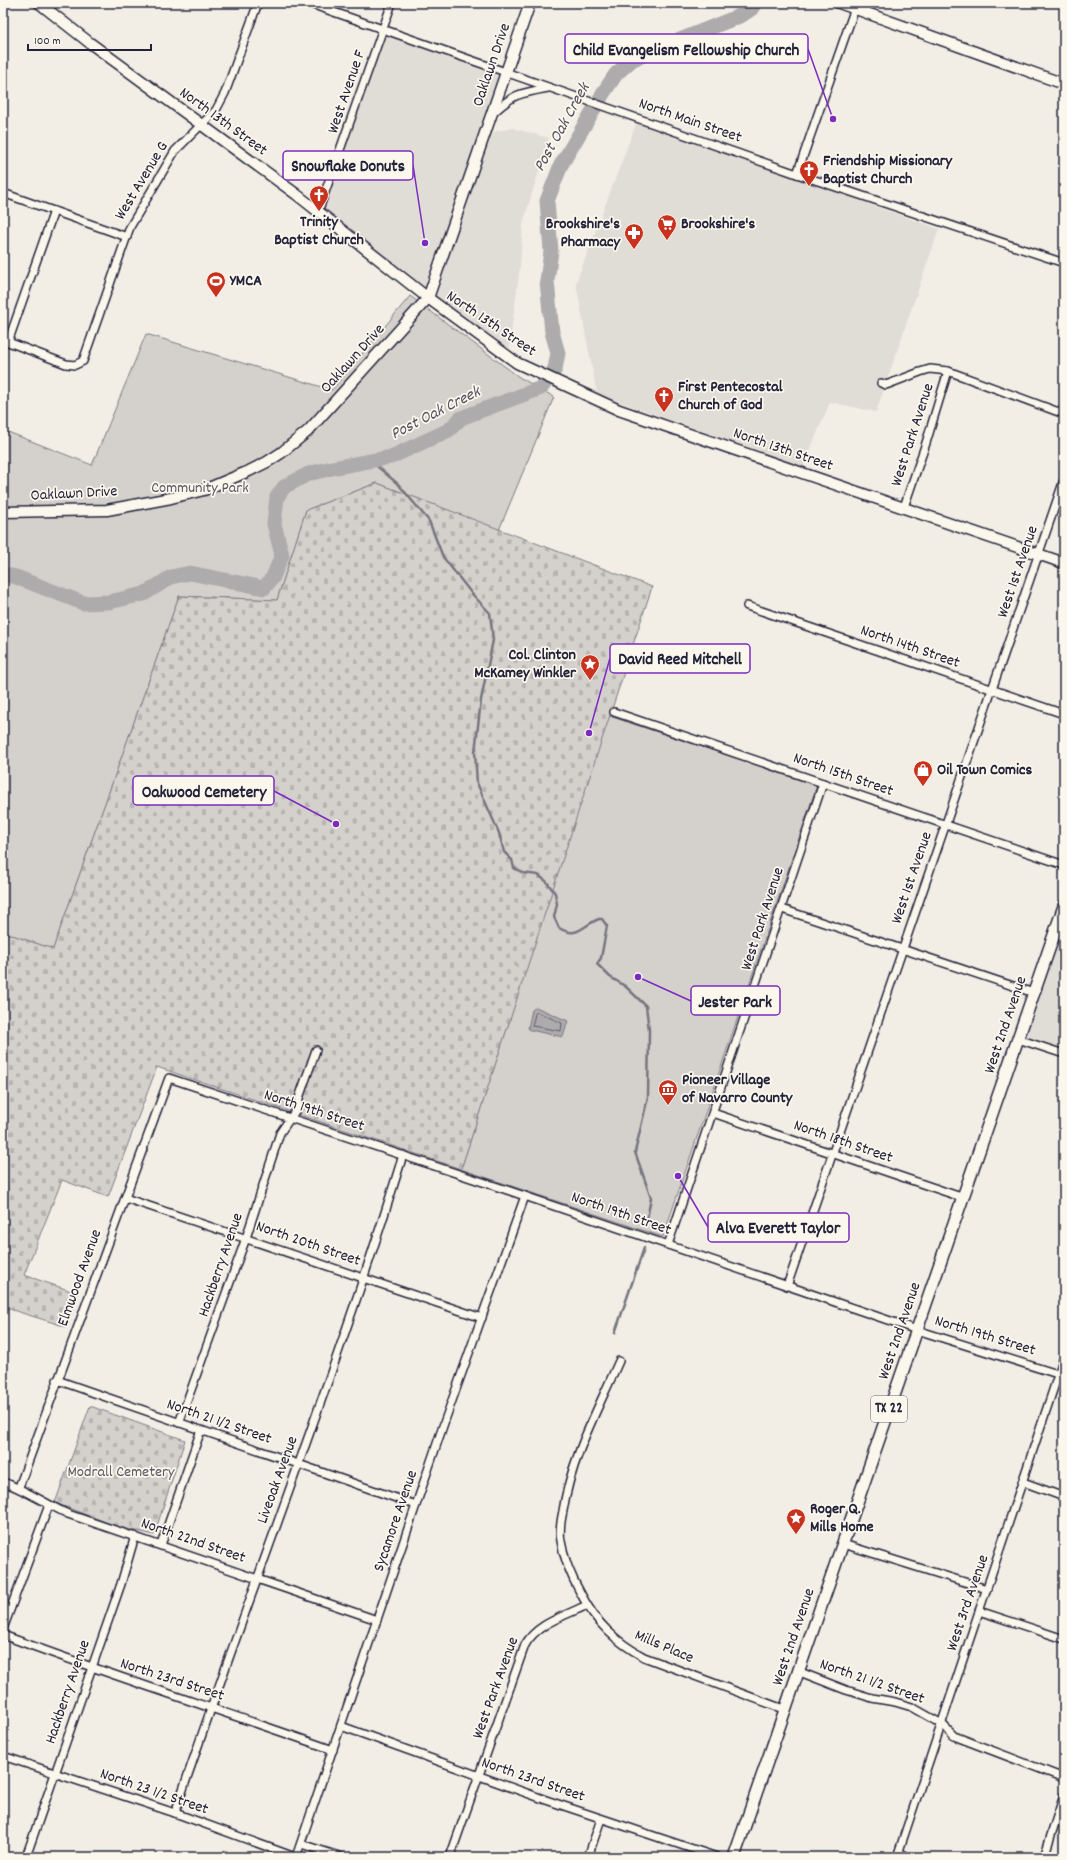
<svg xmlns="http://www.w3.org/2000/svg" width="1067" height="1860" font-family="Dekko,sans-serif">
  <defs>
    <pattern id="cemetery-stones" width="16" height="16" patternUnits="userSpaceOnUse"><rect width="16" height="16" fill="#d4d1cc"/><path d="M2 7V4a2 2 0 0 1 4 0v3zM10 15v-3a2 2 0 0 1 4 0v3z" fill="#b6b3b0"/></pattern>
  </defs>
  <rect width="100%" height="100%" fill="#f2eee5"/>
  <filter id="ink" filterUnits="userSpaceOnUse"><feTurbulence type="fractalNoise" baseFrequency=".025" numOctaves="2"/><feDisplacementMap in="SourceGraphic" scale="8" xChannelSelector="R" yChannelSelector="G"/><feConvolveMatrix kernelMatrix="1 2 1 2 8 2 1 2 1" color-interpolation-filters="sRGB"/></filter>
  <g filter="url(#ink)">
    <g fill="#e0dcd6">
      <path d="M386 35 498 76 425 290 324 208Z"/>
      <path d="M637 121 939 229 876 412 830 402 803 467 597 394 576 283Z"/>
      <path d="M512 128 549 138 523 223 520 266 509 349 432 295 488 133Z"/>
      <path d="M1064 926V1049L1026 1037Z"/>
    </g>
    <g fill="#d4d1cc" stroke="#7b7a84">
      <path d="M410 296 519 377 554 397 499 530 377 483 306 510 277 600 179 596 53 949 3 932V430L92 465 146 334 332 390Z"/>
      <path d="M609 716 817 785 663 1237 461 1169Z"/>
    </g>
    <g fill="url(#cemetery-stones)" stroke="#7b7a84">
      <path d="M377 483 652 587 461 1169 157 1067 108 1197 62 1180 24 1275 77 1293 67 1327 3 1307V932L53 949 179 596 277 600 306 510Z"/>
      <path d="M90 1406 185 1440 154 1535 119 1527 55 1503Z"/>
    </g>
    <path fill="#aeabad" stroke="#76747f" d="M536 1007 568 1021 563 1037 530 1030 528 1028 532 1010Z"/>
    <g fill="none" stroke-linecap="round" stroke-linejoin="round">
      <path stroke="#5a5969" stroke-width="1" d="M537 1012 562 1023 561 1031 532 1026 535 1014Z"/>
      <g stroke="#76747f" stroke-width="2.5">
        <path d="M370 460 399 485 429 521 443 557 472 594 490 613 493 640 481 700 475 752 477 783 499 833 504 852 512 860 514 868 523 873 538 875 546 881 555 893 557 904 554 917 559 928C578 939 581 926 599 919H602L607 926 601 958 597 964 610 977 625 986 646 1006 649 1030 648 1097 635 1152 651 1198 646 1224"/>
        <path d="M615 1333 644 1248"/>
      </g>
      <path stroke="#aeabad" stroke-width="15" d="M3 574 16 577 83 603 109 602 144 594 171 577 190 573 264 588 273 577 282 555 274 524 277 497 284 487 308 474 332 468 391 457 449 430 461 418 541 388 555 369 558 353 552 332 547 281 551 251 547 201 561 165 604 92 616 74 633 59 742 15 751 9 755 3"/>
      <g stroke="#22223b" stroke-width="10">
        <g id="street">
          <path d="M308 3 797 174 1064 263"/>
          <path d="M492 114C513 94 520 93 548 88"/>
          <path d="M797 174 855 8"/>
          <path d="M3 193 127 237"/>
          <path d="M318 212 392 3"/>
          <path d="M3 340 66 364 75 365 83 361 130 227 175 151 216 110 225 93 258 3"/>
          <path d="M8 342 54 211"/>
          <path d="M881 383 886 385 920 372 930 369 948 371 1064 414"/>
          <path d="M904 507 926 443 948 371"/>
          <path d="M747 606 1064 714"/>
          <path d="M614 712 1064 865"/>
          <path d="M782 909 1034 993"/>
          <path d="M1018 1039 1064 1054"/>
          <path d="M713 1113 964 1198"/>
          <path d="M125 1198 482 1318"/>
          <path d="M668 1245 823 783"/>
          <path d="M787 1286 1064 480"/>
          <path d="M619 1361C598 1409 571 1458 563 1511 561 1520 559 1531 561 1541 564 1560 572 1578 581 1594 596 1623 616 1642 644 1657L786 1710"/>
          <path d="M57 1380 416 1505"/>
          <path d="M179 1423 246 1238 280 1133 298 1107 299 1098 316 1050"/>
          <path d="M3 1482C26 1490 46 1504 68 1514L377 1620"/>
          <path d="M1023 1482 1064 1497"/>
          <path d="M19 1487 169 1078 510 1191 917 1330 1064 1376"/>
          <path d="M843 1544 987 1589"/>
          <path d="M161 1545 201 1430"/>
          <path d="M979 1611 1064 1639"/>
          <path d="M3 1629 49 1505"/>
          <path d="M3 1635C112 1676 223 1711 333 1750"/>
          <path d="M800 1672 846 1690 872 1698 895 1702 912 1707 942 1724 954 1736 1064 1778"/>
          <path d="M341 1726 546 1800 717 1857"/>
          <path d="M3 1756 175 1813 295 1857"/>
          <path d="M175 1813C249 1593 335 1377 403 1155"/>
          <path d="M301 1844 342 1857"/>
          <path d="M899 1852 908 1857"/>
          <path d="M26 1857 121 1584 135 1536"/>
          <path d="M296 1857 444 1423 525 1196"/>
          <path d="M450 1857 525 1645C537 1623 565 1616 587 1605"/>
          <path d="M588 1857 601 1819"/>
          <path d="M897 1857 1064 1357"/>
          <path d="M1044 1857 1064 1795"/>
        </g>
      </g>
      <g stroke="#22223b" stroke-width="13">
        <g id="secondary">
          <path d="M39 3 90 43 296 194 428 298 517 363 619 410 1064 563"/>
          <path d="M839 3 1064 84"/>
          <path d="M3 512 107 510 171 498 204 490 249 471 267 462 281 453 308 431 428 298 530 3"/>
        </g>
      </g>
      <g stroke="#22223b" stroke-width="14">
        <path id="primary" d="M734 1857 1064 906"/>
      </g>
      <use href="#street" stroke="#fbf7ec" stroke-width="7"/>
      <use href="#secondary" stroke="#fbf7ec" stroke-width="10"/>
      <use href="#primary" stroke="#fbf7ec" stroke-width="11"/>
    </g>
  </g>
  <defs>
    <g id="church-pin" transform="scale(1)"><path d="M0 17L-7.5 6A9.5 9.5 0 1 1 7.5 6Z" fill="#c8321e" stroke="#fbf7ec"/><path d="M-1.2-6h2.4v3.5h3.3v2.4h-3.3V6h-2.4V-.1h-3.3v-2.4h3.3Z" fill="#fff"/></g>
    <g id="supermarket-pin" transform="scale(1)"><path d="M0 17L-7.5 6A9.5 9.5 0 1 1 7.5 6Z" fill="#c8321e" stroke="#fbf7ec"/><path d="M-6-5.5h2.5l.6 2H6L4.5 2H-2.5L-4.4-4H-6ZM-1.5 3.2a1.3 1.3 0 1 0 .1 0ZM3 3.2a1.3 1.3 0 1 0 .1 0Z" fill="#fff"/></g>
    <g id="pharmacy-pin" transform="scale(1)"><path d="M0 17L-7.5 6A9.5 9.5 0 1 1 7.5 6Z" fill="#c8321e" stroke="#fbf7ec"/><path d="M-2-6h4v4h4v4h-4v4h-4v-4h-4v-4h4Z" fill="#fff"/></g>
    <g id="stadium-pin" transform="scale(1)"><path d="M0 17L-7.5 6A9.5 9.5 0 1 1 7.5 6Z" fill="#c8321e" stroke="#fbf7ec"/><path d="M0-5a6.5 5 0 1 0 0 10a6.5 5 0 1 0 0-10ZM-3.5-1.8h7v3.6h-7Z" fill="#fff"/></g>
    <g id="sight-pin" transform="scale(1)"><path d="M0 17L-7.5 6A9.5 9.5 0 1 1 7.5 6Z" fill="#c8321e" stroke="#fbf7ec"/><path d="M0-6L1.8-2.2L6-1.7L2.9 1.2L3.7 5.4L0 3.3L-3.7 5.4L-2.9 1.2L-6-1.7L-1.8-2.2Z" fill="#fff"/></g>
    <g id="shop-pin" transform="scale(1)"><path d="M0 17L-7.5 6A9.5 9.5 0 1 1 7.5 6Z" fill="#c8321e" stroke="#fbf7ec"/><path d="M-5-2.5h2.3a2.7 3.5 0 0 1 5.4 0H5L5.5 6h-11ZM-1.5-2.5h3a1.5 2.3 0 0 0-3 0Z" fill="#fff"/></g>
    <g id="museum-pin" transform="scale(1)"><path d="M0 17L-7.5 6A9.5 9.5 0 1 1 7.5 6Z" fill="#c8321e" stroke="#fbf7ec"/><path d="M0-6L6-3V-2H-6V-3ZM-5-1h2V3h-2ZM-1-1h2V3h-2ZM3-1h2V3H3ZM-6 4H6V6H-6Z" fill="#fff"/></g>
  </defs>
  <g fill-rule="evenodd">
    <use href="#church-pin" x="809" y="170"/>
    <use href="#church-pin" x="319" y="195"/>
    <use href="#supermarket-pin" x="667" y="224"/>
    <use href="#pharmacy-pin" x="634" y="233"/>
    <use href="#stadium-pin" x="216" y="281"/>
    <use href="#church-pin" x="664" y="396"/>
    <use href="#sight-pin" x="590" y="664"/>
    <use href="#shop-pin" x="923" y="770"/>
    <use href="#museum-pin" x="668" y="1089"/>
    <use href="#sight-pin" x="796" y="1518"/>
  </g>
  <g text-anchor="middle" dominant-baseline="central" stroke-width="3.5" stroke-linejoin="round" paint-order="stroke">
    <rect fill="#fbf7ec" stroke="#636270" stroke-width="1" x="871" y="1396" width="36" height="26" rx="3"/>
    <g font-size="15" font-weight="bold" fill="#22223b">
      <text x="889" y="1409">TX 22</text>
    </g>
    <g font-size="16" fill="#22223b" stroke="#fbf7ec">
      <text transform="translate(492 65) rotate(-71)">Oaklawn Drive</text>
      <text transform="translate(347 92) rotate(-71)">West Avenue F</text>
      <text transform="translate(690 121) rotate(19)">North Main Street</text>
      <text transform="translate(223 122) rotate(36)">North 13th Street</text>
      <text transform="translate(142 181) rotate(-59)">West Avenue G</text>
      <text transform="translate(491 324) rotate(34)">North 13th Street</text>
      <text transform="translate(353 359) rotate(-48)">Oaklawn Drive</text>
      <text transform="translate(913 435) rotate(-72)">West Park Avenue</text>
      <text transform="translate(783 450) rotate(19)">North 13th Street</text>
      <text transform="translate(74 494) rotate(-3)">Oaklawn Drive</text>
      <text transform="translate(1018 572) rotate(-71)">West 1st Avenue</text>
      <text transform="translate(910 647) rotate(19)">North 14th Street</text>
      <text transform="translate(843 775) rotate(19)">North 15th Street</text>
      <text transform="translate(912 878) rotate(-71)">West 1st Avenue</text>
      <text transform="translate(763 919) rotate(-72)">West Park Avenue</text>
      <text transform="translate(1006 1025) rotate(-71)">West 2nd Avenue</text>
      <text transform="translate(314 1111) rotate(18)">North 19th Street</text>
      <text transform="translate(843 1142) rotate(19)">North 18th Street</text>
      <text transform="translate(621 1214) rotate(19)">North 19th Street</text>
      <text transform="translate(308 1244) rotate(19)">North 20th Street</text>
      <text transform="translate(221 1265) rotate(-71)">Hackberry Avenue</text>
      <text transform="translate(80 1278) rotate(-70)">Elmwood Avenue</text>
      <text transform="translate(900 1331) rotate(-71)">West 2nd Avenue</text>
      <text transform="translate(985 1336) rotate(17)">North 19th Street</text>
      <text transform="translate(219 1422) rotate(19)">North 21 1/2 Street</text>
      <text transform="translate(278 1480) rotate(-70)">Liveoak Avenue</text>
      <text transform="translate(396 1521) rotate(-71)">Sycamore Avenue</text>
      <text transform="translate(193 1541) rotate(19)">North 22nd Street</text>
      <text transform="translate(968 1603) rotate(-71)">West 3rd Avenue</text>
      <text transform="translate(794 1637) rotate(-71)">West 2nd Avenue</text>
      <text transform="translate(664 1647) rotate(23)">Mills Place</text>
      <text transform="translate(172 1680) rotate(18)">North 23rd Street</text>
      <text transform="translate(872 1682) rotate(19)">North 21 1/2 Street</text>
      <text transform="translate(496 1688) rotate(-70)">West Park Avenue</text>
      <text transform="translate(68 1692) rotate(-71)">Hackberry Avenue</text>
      <text transform="translate(533 1780) rotate(19)">North 23rd Street</text>
      <text transform="translate(154 1792) rotate(19)">North 23 1/2 Street</text>
    </g>
    <g font-size="16" font-weight="bold" fill="#22223b" stroke="#fbf7ec" text-anchor="start">
      <text x="823" y="161">Friendship Missionary<tspan x="823" dy="18">Baptist Church</tspan></text>
      <text x="319" y="222" text-anchor="middle">Trinity<tspan x="319" dy="18">Baptist Church</tspan></text>
      <text x="620" y="224" text-anchor="end">Brookshire's<tspan x="620" dy="18">Pharmacy</tspan></text>
      <text x="681" y="224">Brookshire's</text>
      <text x="230" y="281">YMCA</text>
      <text x="678" y="387">First Pentecostal<tspan x="678" dy="18">Church of God</tspan></text>
      <text x="576" y="655" text-anchor="end">Col. Clinton<tspan x="576" dy="18">McKamey Winkler</tspan></text>
      <text x="937" y="770">Oil Town Comics</text>
      <text x="682" y="1080">Pioneer Village<tspan x="682" dy="18">of Navarro County</tspan></text>
      <text x="810" y="1509">Roger Q.<tspan x="810" dy="18">Mills Home</tspan></text>
    </g>
    <g font-size="16" fill="#575766" stroke="#fbf7ec">
      <text x="200" y="488">Community Park</text>
      <text x="121" y="1472">Modrall Cemetery</text>
    </g>
    <g font-size="17" font-style="italic" fill="#535263" stroke="#fbf7ec">
      <text transform="translate(563 128) rotate(-61)">Post Oak Creek</text>
      <text transform="translate(436 414) rotate(-27)">Post Oak Creek</text>
    </g>
  </g>
  <path fill="none" stroke="#7b2cbf" stroke-width="1.5" d="M833 119L808 49M425 243L413 165M589 733L610 658M336 824L274 791M638 977L691 1001M678 1176L708 1227"/>
  <g fill="#7b2cbf" stroke="#fbf7ec" stroke-width="1.5">
    <circle cx="833" cy="119" r="4"/>
    <circle cx="425" cy="243" r="4"/>
    <circle cx="589" cy="733" r="4"/>
    <circle cx="336" cy="824" r="4"/>
    <circle cx="638" cy="977" r="4"/>
    <circle cx="678" cy="1176" r="4"/>
  </g>
  <g fill="#fbf7ec" stroke="#7b2cbf" stroke-width="1.5">
    <rect x="565" y="34" width="243" height="29" rx="4"/>
    <rect x="283" y="151" width="130" height="29" rx="4"/>
    <rect x="610" y="644" width="140" height="29" rx="4"/>
    <rect x="133" y="776" width="141" height="29" rx="4"/>
    <rect x="691" y="986" width="89" height="29" rx="4"/>
    <rect x="708" y="1213" width="141" height="29" rx="4"/>
  </g>
  <g font-size="17" text-anchor="middle" font-weight="bold" fill="#22223b">
    <text x="686" y="55">Child Evangelism Fellowship Church</text>
    <text x="348" y="171">Snowflake Donuts</text>
    <text x="680" y="664">David Reed Mitchell</text>
    <text x="204" y="797">Oakwood Cemetery</text>
    <text x="735" y="1007">Jester Park</text>
    <text x="778" y="1233">Alva Everett Taylor</text>
  </g>
  <rect width="1067" height="1860" fill="none" stroke="#fbf7ec" stroke-width="16"/>
  <rect x="8" y="8" width="1051" height="1844" fill="none" stroke="#22223b" stroke-width="1.5" filter="url(#ink)"/>
  <path d="M28 44v6h123v-6" fill="none" stroke="#22223b" stroke-width="2"/>
  <text x="34" y="44" font-size="12" fill="#22223b" stroke="#fbf7ec" stroke-width="3" paint-order="stroke">100 m</text>
</svg>
